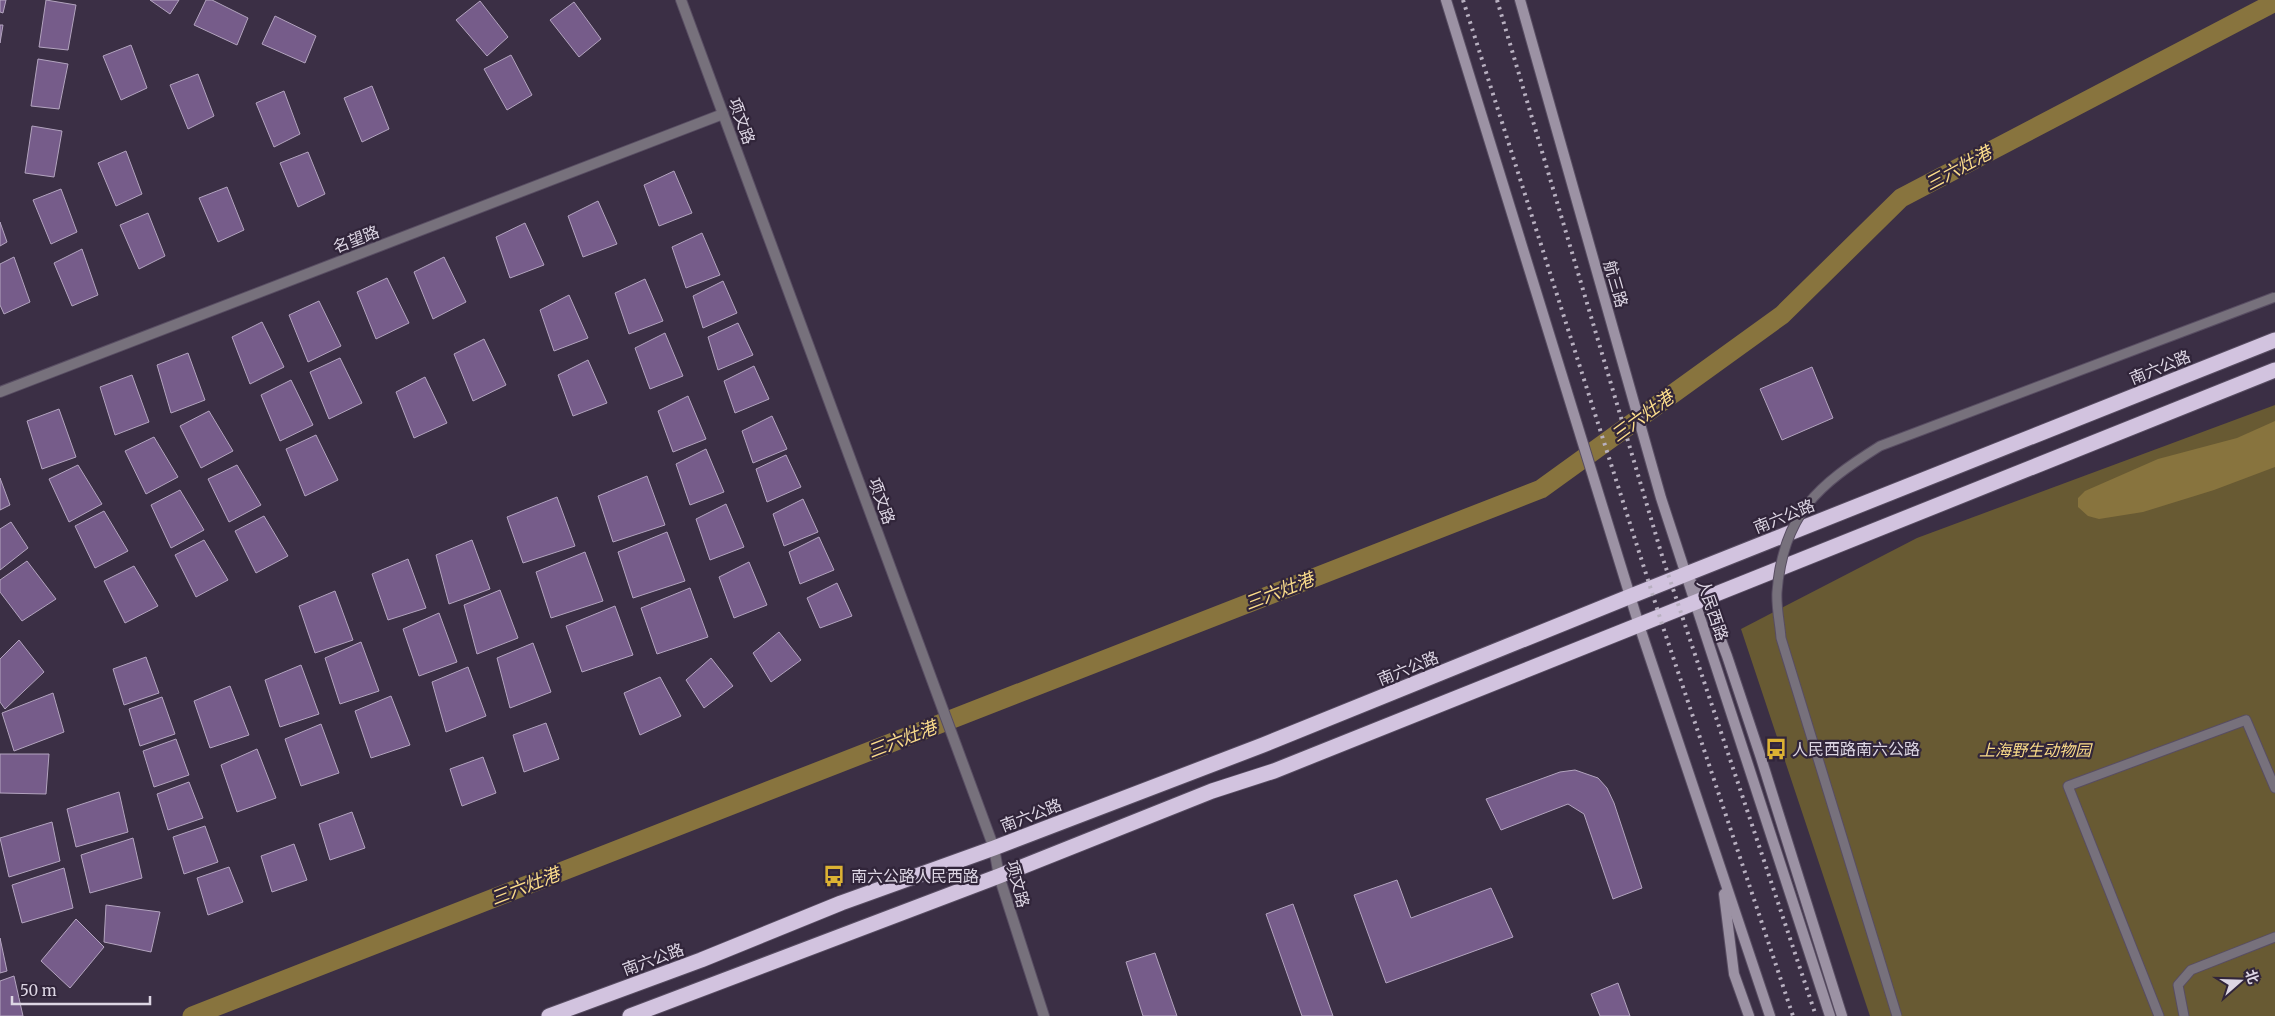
<svg xmlns="http://www.w3.org/2000/svg" width="2275" height="1016" font-family="Merriweather,'Noto Sans SC',serif">
  <rect width="100%" height="100%" fill="#3b2f45"/>
  <path fill="#685a33" d="M2275 405V1016H1870L1741 629 1917 538Z"/>
  <path fill="#88743e" d="M2275 421V467L2214 490 2143 512 2099 519 2088 516 2078 507V498L2085 491 2158 459 2237 438Z"/>
  <g fill="none" stroke-linecap="round" stroke-linejoin="round">
    <path stroke="#88743e" stroke-width="19" d="M192 1016 1541 489 1782 315 1901 198 2275 2"/>
  </g>
  <g fill="#765c8a" stroke="#b3a4bf">
    <path d="M0 0H6L3 13 0 12Z"/>
    <path d="M46 0 76 5 68 50 39 47Z"/>
    <path d="M150 0H179L170 14Z"/>
    <path d="M206 0H212L248 18 237 45 194 25Z"/>
    <path d="M480 1 508 37 487 56 456 20Z"/>
    <path d="M574 2 601 39 579 57 550 20Z"/>
    <path d="M275 16 316 36 305 63 262 44Z"/>
    <path d="M0 25H3L0 43Z"/>
    <path d="M131 45 147 88 121 100 103 56Z"/>
    <path d="M511 55 532 95 507 110 484 69Z"/>
    <path d="M38 59 68 64 59 109 31 106Z"/>
    <path d="M198 74 214 116 188 129 170 85Z"/>
    <path d="M372 86 389 129 362 142 344 98Z"/>
    <path d="M284 91 300 134 274 147 256 103Z"/>
    <path d="M32 126 62 131 54 177 25 173Z"/>
    <path d="M126 151 142 194 116 206 98 163Z"/>
    <path d="M308 152 325 194 298 207 280 163Z"/>
    <path d="M674 171 692 213 659 226 644 185Z"/>
    <path d="M227 187 244 230 218 242 199 198Z"/>
    <path d="M61 189 77 232 51 244 33 200Z"/>
    <path d="M598 201 617 244 583 257 568 216Z"/>
    <path d="M148 213 165 256 139 269 120 225Z"/>
    <path d="M0 222 7 242 0 246Z"/>
    <path d="M525 223 544 265 510 278 496 237Z"/>
    <path d="M702 233 720 275 686 288 672 247Z"/>
    <path d="M82 249 98 295 72 306 54 263Z"/>
    <path d="M14 257 30 302 4 314 0 305V264Z"/>
    <path d="M444 257 466 302 433 319 414 272Z"/>
    <path d="M387 278 409 323 376 339 357 292Z"/>
    <path d="M645 279 663 321 629 334 615 293Z"/>
    <path d="M723 281 737 313 703 328 693 296Z"/>
    <path d="M569 295 588 338 554 351 540 310Z"/>
    <path d="M319 301 341 346 308 362 289 315Z"/>
    <path d="M262 322 284 367 250 384 232 337Z"/>
    <path d="M738 323 753 355 718 370 708 337Z"/>
    <path d="M665 333 683 376 650 389 635 348Z"/>
    <path d="M484 339 506 385 473 401 454 354Z"/>
    <path d="M188 353 205 400 171 413 157 365Z"/>
    <path d="M340 358 362 403 329 419 310 372Z"/>
    <path d="M588 360 607 403 573 416 558 375Z"/>
    <path d="M754 366 769 399 735 413 724 381Z"/>
    <path d="M1812 367 1833 418 1782 440 1760 389Z"/>
    <path d="M132 375 149 422 115 435 100 387Z"/>
    <path d="M425 377 447 423 414 438 396 392Z"/>
    <path d="M291 380 313 425 280 441 261 395Z"/>
    <path d="M688 396 706 439 673 452 658 411Z"/>
    <path d="M59 409 76 457 42 469 27 421Z"/>
    <path d="M209 411 233 451 201 468 180 426Z"/>
    <path d="M772 416 787 449 753 463 742 431Z"/>
    <path d="M316 435 338 480 305 496 286 449Z"/>
    <path d="M154 437 178 477 146 494 125 451Z"/>
    <path d="M706 449 724 492 690 505 676 464Z"/>
    <path d="M786 455 801 487 767 502 756 469Z"/>
    <path d="M78 465 102 504 69 522 49 479Z"/>
    <path d="M237 465 261 505 229 522 208 479Z"/>
    <path d="M647 476 665 525 613 542 598 496Z"/>
    <path d="M0 478 10 505 0 510Z"/>
    <path d="M180 490 204 530 171 548 151 505Z"/>
    <path d="M557 497 575 546 523 563 507 517Z"/>
    <path d="M803 499 818 532 784 546 773 514Z"/>
    <path d="M726 504 744 547 710 560 696 519Z"/>
    <path d="M104 511 128 551 95 568 75 526Z"/>
    <path d="M264 516 288 556 256 573 235 531Z"/>
    <path d="M11 522 28 548 0 570V529Z"/>
    <path d="M667 532 685 581 633 598 618 552Z"/>
    <path d="M819 537 834 570 800 584 789 552Z"/>
    <path d="M204 540 228 580 196 597 175 555Z"/>
    <path d="M472 540 490 589 449 604 436 555Z"/>
    <path d="M585 552 603 601 551 618 536 572Z"/>
    <path d="M408 559 426 608 388 620 372 574Z"/>
    <path d="M27 561 56 599 22 621 0 592V580Z"/>
    <path d="M749 562 767 605 734 618 719 577Z"/>
    <path d="M134 566 158 606 125 623 104 581Z"/>
    <path d="M837 583 852 616 820 628 807 598Z"/>
    <path d="M690 588 708 637 657 654 641 608Z"/>
    <path d="M500 590 518 638 477 654 464 605Z"/>
    <path d="M335 591 353 640 315 653 299 606Z"/>
    <path d="M615 606 633 655 582 672 566 626Z"/>
    <path d="M439 613 457 662 419 676 403 629Z"/>
    <path d="M779 632 801 660 771 682 753 653Z"/>
    <path d="M19 640 44 672 5 709 0 702V659Z"/>
    <path d="M361 642 379 691 340 704 325 658Z"/>
    <path d="M533 643 551 692 510 708 497 658Z"/>
    <path d="M146 657 159 693 124 705 113 669Z"/>
    <path d="M711 658 733 686 704 708 686 680Z"/>
    <path d="M301 665 319 714 280 727 265 680Z"/>
    <path d="M468 667 486 716 446 732 432 682Z"/>
    <path d="M660 677 681 716 640 735 624 693Z"/>
    <path d="M230 686 249 735 210 748 194 701Z"/>
    <path d="M53 693 64 732 14 751 2 713Z"/>
    <path d="M391 696 410 745 371 758 355 711Z"/>
    <path d="M162 697 175 734 140 746 129 709Z"/>
    <path d="M546 723 559 759 524 772 513 735Z"/>
    <path d="M321 724 339 773 301 786 285 739Z"/>
    <path d="M176 739 189 775 154 787 143 751Z"/>
    <path d="M257 749 276 798 237 812 221 765Z"/>
    <path d="M0 754H49L46 794 0 793Z"/>
    <path d="M483 757 496 793 462 806 450 769Z"/>
    <path d="M1575 770 1598 778 1607 788 1614 803 1642 888 1613 899 1584 814 1568 804 1501 830 1486 799 1560 772Z"/>
    <path d="M189 782 203 818 168 830 157 794Z"/>
    <path d="M119 792 128 832 76 847 67 809Z"/>
    <path d="M352 812 365 848 330 860 319 824Z"/>
    <path d="M52 822 60 861 9 877 0 838Z"/>
    <path d="M205 826 218 862 184 874 173 837Z"/>
    <path d="M133 838 142 878 90 893 81 855Z"/>
    <path d="M294 844 307 880 272 892 261 856Z"/>
    <path d="M229 867 243 902 208 915 197 878Z"/>
    <path d="M64 868 73 908 22 923 12 885Z"/>
    <path d="M1397 880 1411 918 1491 888 1513 937 1386 983 1354 895Z"/>
    <path d="M1293 904 1333 1016H1302L1266 914Z"/>
    <path d="M106 905 160 912 151 952 104 942Z"/>
    <path d="M76 919 104 947 70 988 41 961Z"/>
    <path d="M0 938 7 971 0 973Z"/>
    <path d="M1155 953 1177 1016H1143L1126 962Z"/>
    <path d="M14 976 23 1016H0V981Z"/>
    <path d="M1618 983 1630 1016H1600L1591 994Z"/>
  </g>
  <g fill="none" stroke-linecap="round" stroke-linejoin="round">
    <g stroke="#584d62" stroke-width="11">
      <g id="lane">
        <path d="M2159 1016 2068 786 2246 720 2275 788"/>
        <path d="M2184 1016 2178 985 2191 970 2275 937"/>
      </g>
    </g>
    <g stroke="#584d62" stroke-width="12">
      <g id="street">
        <path d="M681 0 994 848 999 876 1044 1016"/>
        <path d="M0 392 723 114"/>
      </g>
    </g>
    <g stroke="#584d62" stroke-width="12">
      <g id="secondary">
        <path d="M1446 0 1639 625 1770 1016"/>
        <path d="M1520 0 1661 498 1830 1016"/>
        <path d="M1689 580 1705 597 1727 656 1761 758 1842 1016"/>
        <path d="M1724 894 1734 974 1749 1016"/>
      </g>
    </g>
    <g stroke="#584d62" stroke-width="17">
      <g id="highway">
        <path d="M549 1016 701 960 841 903 994 848 1263 745 1631 596 2275 340"/>
        <path d="M630 1016 999 876 1212 791 1274 771 2275 370"/>
      </g>
    </g>
    <use href="#lane" stroke="#77717c" stroke-width="9"/>
    <use href="#street" stroke="#77717c" stroke-width="10"/>
    <use href="#secondary" stroke="#9c92a4" stroke-width="10"/>
    <use href="#highway" stroke="#d2c3df" stroke-width="15"/>
    <g stroke="#b8b0c0" stroke-width="4" stroke-dasharray="2.5 5" stroke-linecap="butt">
      <path d="M1463 0 1662 624 1793 1016"/>
      <path d="M1497 0 1663 559 1816 1016"/>
    </g>
    <g stroke="#584d62" stroke-width="11" stroke-linecap="butt">
      <path id="lane-bridge" d="M1897 1016 1781 638C1780 624 1776 607 1777 592 1783 514 1818 485 1880 446L2275 297"/>
    </g>
    <use href="#lane-bridge" stroke="#77717c" stroke-width="9"/>
  </g>
  <defs>
    <g id="bus-bare" transform="scale(1.725)"><path d="M-5-6H5V4H4V6H2V4H-2V6H-4V4H-5ZM-3.5-4V0h7V-4ZM-3.5 1.2v1.5H-2V1.2ZM2 1.2v1.5H3.5V1.2Z" fill="#dcb233" stroke="#31253a" stroke-width="2.5" paint-order="stroke"/></g>
  </defs>
  <g fill-rule="evenodd">
    <use href="#bus-bare" x="1776" y="749"/>
    <use href="#bus-bare" x="834" y="876"/>
  </g>
  <g text-anchor="middle" dominant-baseline="central" stroke-width="4.5" stroke-linejoin="round" paint-order="stroke">
    <g font-size="16" fill="#ddd6e4" stroke="#31253a">
      <text transform="translate(742 121) rotate(70)">项文路</text>
      <text transform="translate(356 239) rotate(-21)">名望路</text>
      <text transform="translate(1616 284) rotate(74)">航三路</text>
      <text transform="translate(2160 367) rotate(-22)">南六公路</text>
      <text transform="translate(882 501) rotate(70)">项文路</text>
      <text transform="translate(1784 516) rotate(-22)">南六公路</text>
      <text transform="translate(1713 610) rotate(71)">人民西路</text>
      <text transform="translate(1408 668) rotate(-22)">南六公路</text>
      <text transform="translate(1031 815) rotate(-21)">南六公路</text>
      <text transform="translate(1018 884) rotate(75)">项文路</text>
      <text transform="translate(653 959) rotate(-20)">南六公路</text>
    </g>
    <g font-size="16" fill="#ddd6e4" stroke="#31253a" text-anchor="start">
      <text x="1792" y="749">人民西路南六公路</text>
      <text x="851" y="876">南六公路人民西路</text>
    </g>
    <g font-size="16" font-style="italic" fill="#fadb89" stroke="#31253a">
      <text x="2035" y="750">上海野生动物园</text>
    </g>
    <g font-size="18" font-style="italic" fill="#fcdd8b" stroke="#31253a">
      <text transform="translate(1958 168) rotate(-28)">三六灶港</text>
      <text transform="translate(1642 416) rotate(-36)">三六灶港</text>
      <text transform="translate(1279 591) rotate(-21)">三六灶港</text>
      <text transform="translate(902 739) rotate(-21)">三六灶港</text>
      <text transform="translate(525 886) rotate(-21)">三六灶港</text>
    </g>
  </g>
  <g transform="translate(2240 981) rotate(70)" stroke="#31253a" stroke-width="4" paint-order="stroke">
  <path d="M0-4L9 19L0 12L-9 19Z" fill="#ddd6e4"/>
  <text y="-8" font-size="14" font-weight="bold" text-anchor="middle" fill="#ddd6e4">北</text>
  </g>
  <path d="M12 996v8h138v-8" fill="none" stroke="#ddd6e4" stroke-width="2.5"/>
  <text x="20" y="996" font-size="15" fill="#ddd6e4" stroke="#31253a" stroke-width="4" paint-order="stroke">50 m</text>
</svg>
